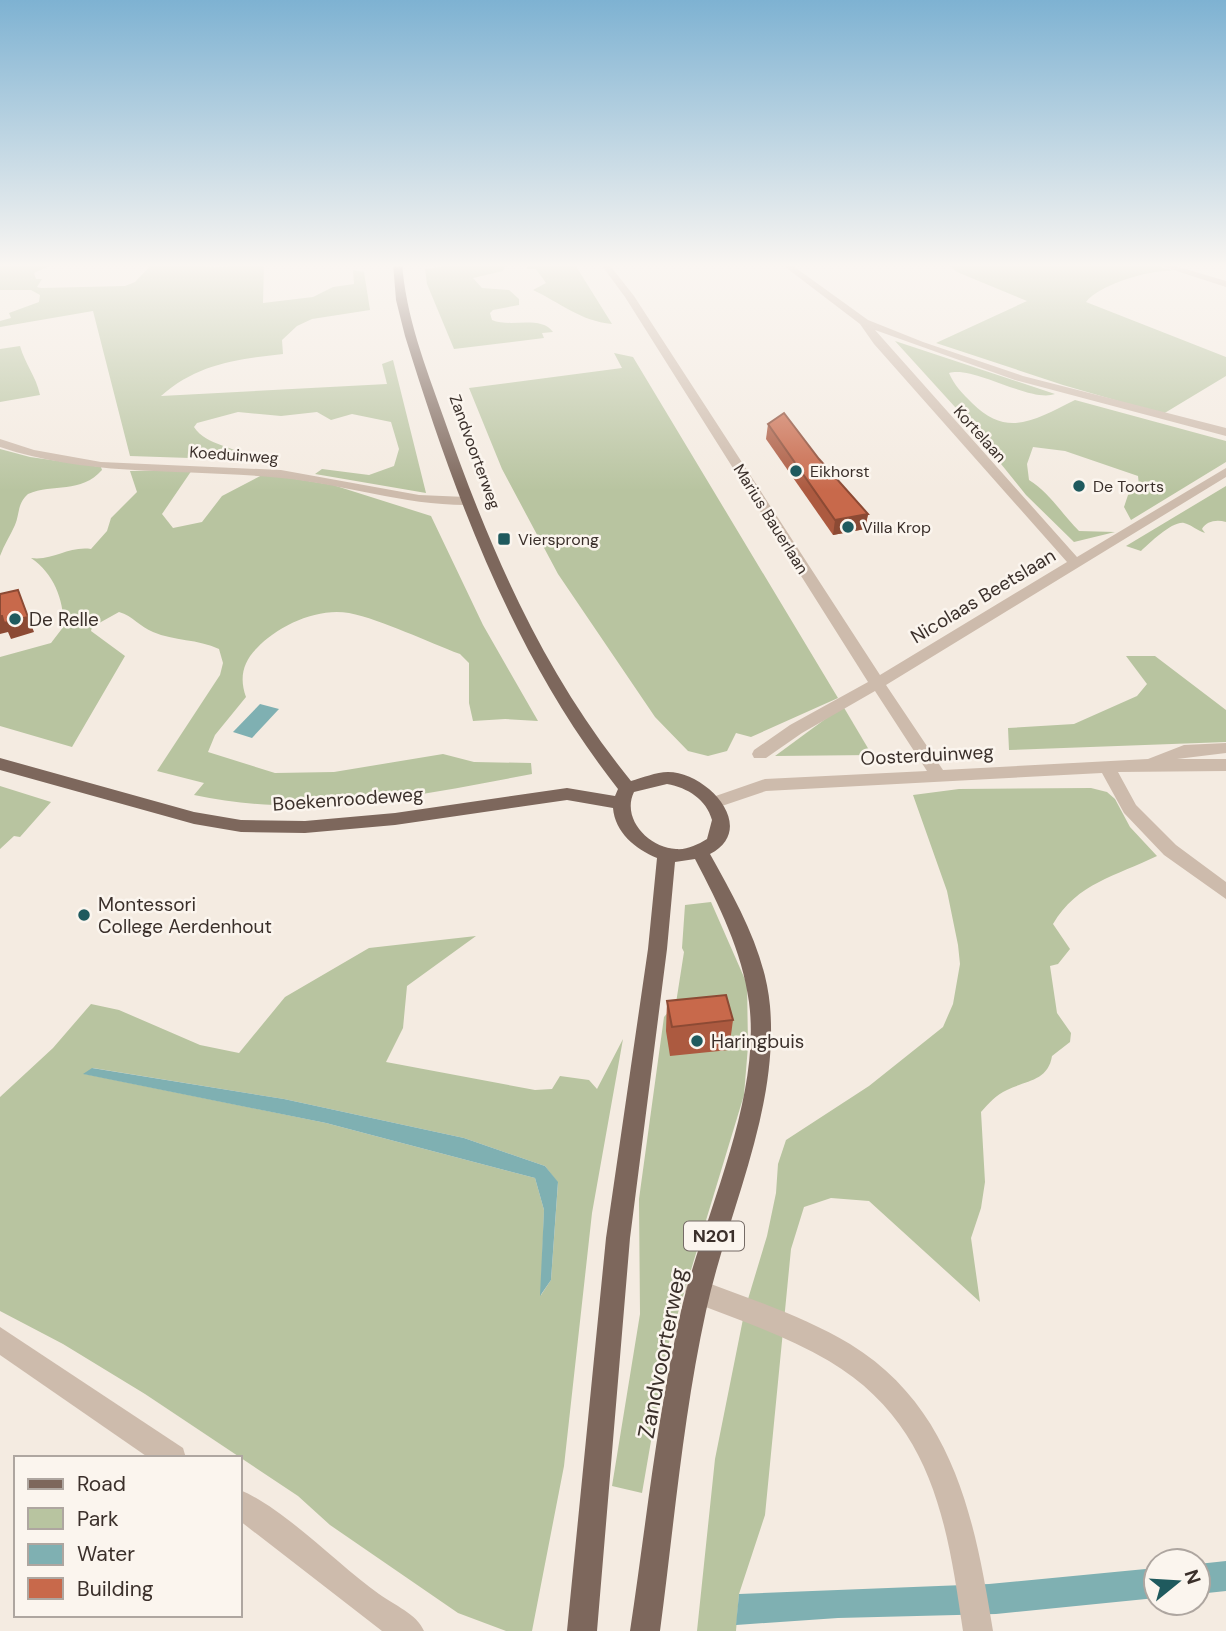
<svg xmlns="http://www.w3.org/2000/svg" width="1226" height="1631" font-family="'DM Sans',sans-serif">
  <rect width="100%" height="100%" fill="#f4ebe1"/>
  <g fill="#b8c4a0" fill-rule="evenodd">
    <path d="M0 263H55L34 273 36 279H42L37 287 41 288 125 286 135 282 153 263H209L203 266C222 270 244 263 264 263L263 303 313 297 333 287 354 284 353 270 364 272 370 310 312 319 297 326 282 340 283 354C237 359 197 364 161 396L387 384 382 364 393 360 426 493 315 474 322 469 369 475 394 466 399 449 391 422 352 414 331 420 317 412 281 416 238 412 197 423 194 427C207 447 234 444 250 460L130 456 93 311 0 327V321L11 318 9 313 39 302 40 295 31 290H0Z"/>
    <path d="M467 263H506L503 271 473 278 482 288 509 290 519 299V305L493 310 490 313 492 320C510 328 541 315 553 332L542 333 544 338 454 349 427 284 425 269Z"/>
    <path d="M527 263H574L612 324C580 321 561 303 533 290L546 283 536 269H527Z"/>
    <path d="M1148 263 1174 271C1152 269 1100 284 1086 302L1226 357V376L1163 414 1063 385 936 343 1027 301 957 272 948 264Z"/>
    <path d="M895 341 1055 394C1030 403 973 365 949 373 954 385 963 394 972 403 1008 439 1036 419 1075 400L1226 441V462L1131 520 1124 507 1128 495 1139 485 1138 476 1065 451 1033 447 1027 464 1029 480C1049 492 1062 514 1079 531L1115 532 1074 542 1026 495 955 407Z"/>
    <path d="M20 346C25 364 36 376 40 395L0 402V349Z"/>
    <path d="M614 353 633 357 838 698 751 737 736 733 727 751 708 756 688 751 655 717 558 574 502 469 469 388 622 368Z"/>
    <path d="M0 449 30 457 101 467 102 470C81 494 53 483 28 494 17 504 20 513 15 525 10 536 4 545 0 556Z"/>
    <path d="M192 470 162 514 173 528 202 522 222 496 264 474 333 485 431 516 483 625 538 721 505 719 473 721 469 703V663L460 654C427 642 383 620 349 613 318 607 277 626 257 648 243 662 239 678 246 697L215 735 208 752 275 773 334 772 443 754 474 762 531 763 532 774C420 795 308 820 194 795L204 783 157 771 220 675 223 663 219 649C198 639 174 641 153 632 140 627 133 616 119 612L92 627 91 631 125 656 72 747 0 726V657L51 643 64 626C63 598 54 574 31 558 53 561 68 546 91 549L107 531 111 518 137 492 130 471Z"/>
    <path d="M1226 486V522C1217 519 1206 521 1202 529L1205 533C1198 531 1190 524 1184 523 1172 521 1150 543 1141 551L1126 546Z"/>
    <path d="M1126 656H1155L1226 710V742L1009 750 1008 728 1074 724 1137 696 1147 684Z"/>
    <path d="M843 706 872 755 775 756Z"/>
    <path d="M0 786 51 802 20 837 14 836 0 849Z"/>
    <path d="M1091 788 1107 792 1115 799 1130 827 1157 856C1116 876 1077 883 1053 924L1070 949 1058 964 1050 966 1057 1013 1071 1033 1070 1042 1052 1056C1048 1081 1027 1080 1007 1090 996 1095 989 1103 981 1112L985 1182 981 1208 971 1238 980 1302 869 1201 831 1198 804 1207 791 1249 765 1515 739 1594 736 1631H697L715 1459 745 1309 767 1236 776 1193 778 1164 786 1140 869 1086 943 1027 953 1004 960 964 958 945 947 891 913 795 959 789Z"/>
    <path d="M711 902 747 984 748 1046 744 1095 667 1349 642 1493 612 1486 640 1314 639 1199 664 1017 676 1003 684 952 682 948 685 905Z"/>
    <path d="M476 936 407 986 403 1028 386 1062 535 1090 552 1089 560 1076 589 1080 597 1089 623 1039 592 1213 564 1466 532 1631H506L458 1613 330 1525 298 1496 145 1394 63 1344 0 1311V1097L53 1048 91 1004 119 1010 200 1045 239 1053 285 997 369 948ZM93 1068 284 1099 464 1138 545 1166 558 1183 551 1280 541 1295 544 1210 535 1178 326 1123 85 1074Z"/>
  </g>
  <g fill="#7fb0b2">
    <path d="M260 704 279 709 252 738 233 732Z"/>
    <path d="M92 1068 284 1099 464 1138 545 1166 558 1182 551 1280 540 1296 544 1210 535 1178 326 1123 83 1074Z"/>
    <path d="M1226 1561V1591L1198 1594V1564Z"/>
    <path d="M1156 1568V1598L996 1614 838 1618 736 1625 739 1594 989 1584Z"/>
  </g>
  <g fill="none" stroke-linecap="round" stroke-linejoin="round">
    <g fill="#cdbbac" fill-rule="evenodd">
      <path d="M373 263H433L428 266H378Z"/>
      <path d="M600 263H608L634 296 880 675 1067 562 874 344 860 324 780 263H789L868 320 923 342 1023 376 1226 428V436L1015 380 875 330 1077 557 1226 468V477L886 685 943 770 1148 759 1184 745 1226 743V753L1177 759H1226V771L1118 772 1136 805 1176 845 1226 882V899L1164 855 1124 813 1102 773 766 791 713 809 707 807 704 803 707 799 765 779 927 771 875 691 802 733 766 758H754L752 754 754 750 790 725 868 682 625 297Z"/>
      <path d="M1152 263H1165L1226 281V287Z"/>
      <path d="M0 439 34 450 101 462 281 470 419 495 466 497 472 501 466 505C403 505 344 484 281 478 186 468 92 478 0 447Z"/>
      <path d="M697 1279C748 1298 803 1316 850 1344 954 1408 975 1520 993 1631H963C947 1523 933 1423 829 1361 785 1335 736 1319 688 1300L685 1291 688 1282Z"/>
      <path d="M0 1327 183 1448 186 1458H149L0 1355Z"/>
      <path d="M240 1490C284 1508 338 1565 379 1594 394 1605 417 1614 424 1631H382L240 1521Z"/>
    </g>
    <path fill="#7d675c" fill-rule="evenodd" d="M393 263H402C406 317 425 365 443 416 490 549 541 670 631 781 642 778 656 772 668 772 707 772 759 828 710 854 736 901 765 951 770 1006 779 1111 728 1210 706 1311 683 1416 674 1525 660 1631H630C646 1525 657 1416 681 1311 703 1216 762 1100 749 1002 742 951 719 905 695 859L675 862 667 949 630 1238 597 1631H567L606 1238 648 949 657 858C635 849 615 832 613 808L567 800 395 825 305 833 241 832 194 824 0 770V758L194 812 241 820 305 821 395 813 567 788 615 796 618 789C513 655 455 497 405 336L396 300ZM667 784C688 788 706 799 712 820L707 839C697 845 687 850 676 849 649 848 621 819 634 792Z"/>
  </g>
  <g fill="#ac5a40">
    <path d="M768 424 819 459 868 514 865 529 833 535 766 439Z"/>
    <path d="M667 1001 733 1020 729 1050 670 1056 666 1031Z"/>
  </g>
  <g fill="#8c4a34">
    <path d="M868 514 865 529 833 535 835 520Z"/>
    <path d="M18 590 34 632 11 639 8 632 0 634V616Z"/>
  </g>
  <g fill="#c8694b" stroke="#8c4a34" stroke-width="2">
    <path d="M784 413 819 459 868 514 835 520 768 424Z"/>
    <path d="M18 590 28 617 4 623 2 616H0V594Z"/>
    <path d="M726 995 733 1020 672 1027 667 1001Z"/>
  </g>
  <linearGradient id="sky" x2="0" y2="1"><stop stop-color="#7eb2d2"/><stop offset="0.54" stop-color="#faf6f2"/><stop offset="1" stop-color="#faf6f2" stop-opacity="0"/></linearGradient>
  <rect width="1226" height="491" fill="url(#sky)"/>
  <g fill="#1f5a5e" stroke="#fbf5ee" stroke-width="2.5">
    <circle cx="796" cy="471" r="7"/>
    <circle cx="1079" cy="486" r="7"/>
    <circle cx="848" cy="527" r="7"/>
    <rect x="497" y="532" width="14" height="14" rx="3.5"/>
    <circle cx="15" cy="619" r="7"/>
    <circle cx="84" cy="915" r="7"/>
    <circle cx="697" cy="1041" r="7"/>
  </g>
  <g text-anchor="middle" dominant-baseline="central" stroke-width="5" stroke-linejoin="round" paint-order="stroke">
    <g font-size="16" fill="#3b302b" stroke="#fbf5ee">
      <text transform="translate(980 434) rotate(48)">Kortelaan</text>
      <text transform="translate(475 452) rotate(70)">Zandvoorterweg</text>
      <text transform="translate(234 455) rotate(4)">Koeduinweg</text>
      <text transform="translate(771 519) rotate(58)">Marius Bauerlaan</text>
    </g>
    <g font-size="16" fill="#3b302b" stroke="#fbf5ee" text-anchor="start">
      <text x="810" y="471">Eikhorst</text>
      <text x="1093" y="486">De Toorts</text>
      <text x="862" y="527">Villa Krop</text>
      <text x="518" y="539">Viersprong</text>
    </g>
    <rect fill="#fbf5ee" stroke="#756b66" stroke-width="2" x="684" y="1221.5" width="60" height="29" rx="5"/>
    <g font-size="18" font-weight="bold" fill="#3b302b">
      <text x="714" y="1236">N201</text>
    </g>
    <g font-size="19" fill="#3b302b" stroke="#fbf5ee">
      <text transform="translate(983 596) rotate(-31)">Nicolaas Beetslaan</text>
      <text transform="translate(927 755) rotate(-3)">Oosterduinweg</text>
      <text transform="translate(348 799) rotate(-4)">Boekenroodeweg</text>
    </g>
    <g font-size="19" fill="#3b302b" stroke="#fbf5ee" text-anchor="start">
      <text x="29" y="619">De Relle</text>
      <text x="98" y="904">Montessori<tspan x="98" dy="22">College Aerdenhout</tspan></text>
      <text x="711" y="1041">Haringbuis</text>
    </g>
    <g font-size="23" fill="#3b302b" stroke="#fbf5ee">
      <text transform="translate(662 1353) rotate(-79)">Zandvoorterweg</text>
    </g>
  </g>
  <rect x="14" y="1456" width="228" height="161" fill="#fbf5ee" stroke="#aea6a0" stroke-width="2"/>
  <rect x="28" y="1479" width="35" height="10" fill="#7d675c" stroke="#aea6a0" stroke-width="2"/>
  <text x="77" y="1491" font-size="21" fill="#3b302b">Road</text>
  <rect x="28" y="1508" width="35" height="21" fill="#b8c4a0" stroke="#aea6a0" stroke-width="2"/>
  <text x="77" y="1526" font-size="21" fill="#3b302b">Park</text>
  <rect x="28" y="1544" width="35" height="21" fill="#7fb0b2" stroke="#aea6a0" stroke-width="2"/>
  <text x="77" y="1561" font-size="21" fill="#3b302b">Water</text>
  <rect x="28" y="1578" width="35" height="21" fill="#c8694b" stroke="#aea6a0" stroke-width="2"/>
  <text x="77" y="1596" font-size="21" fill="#3b302b">Building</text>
  <g transform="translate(1177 1582) rotate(72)"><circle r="33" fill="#fbf5ee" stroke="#aea6a0" stroke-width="2"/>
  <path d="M0-5L12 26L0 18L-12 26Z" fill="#1f5a5e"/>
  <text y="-10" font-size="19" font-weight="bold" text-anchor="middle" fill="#3b302b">N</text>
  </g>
</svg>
